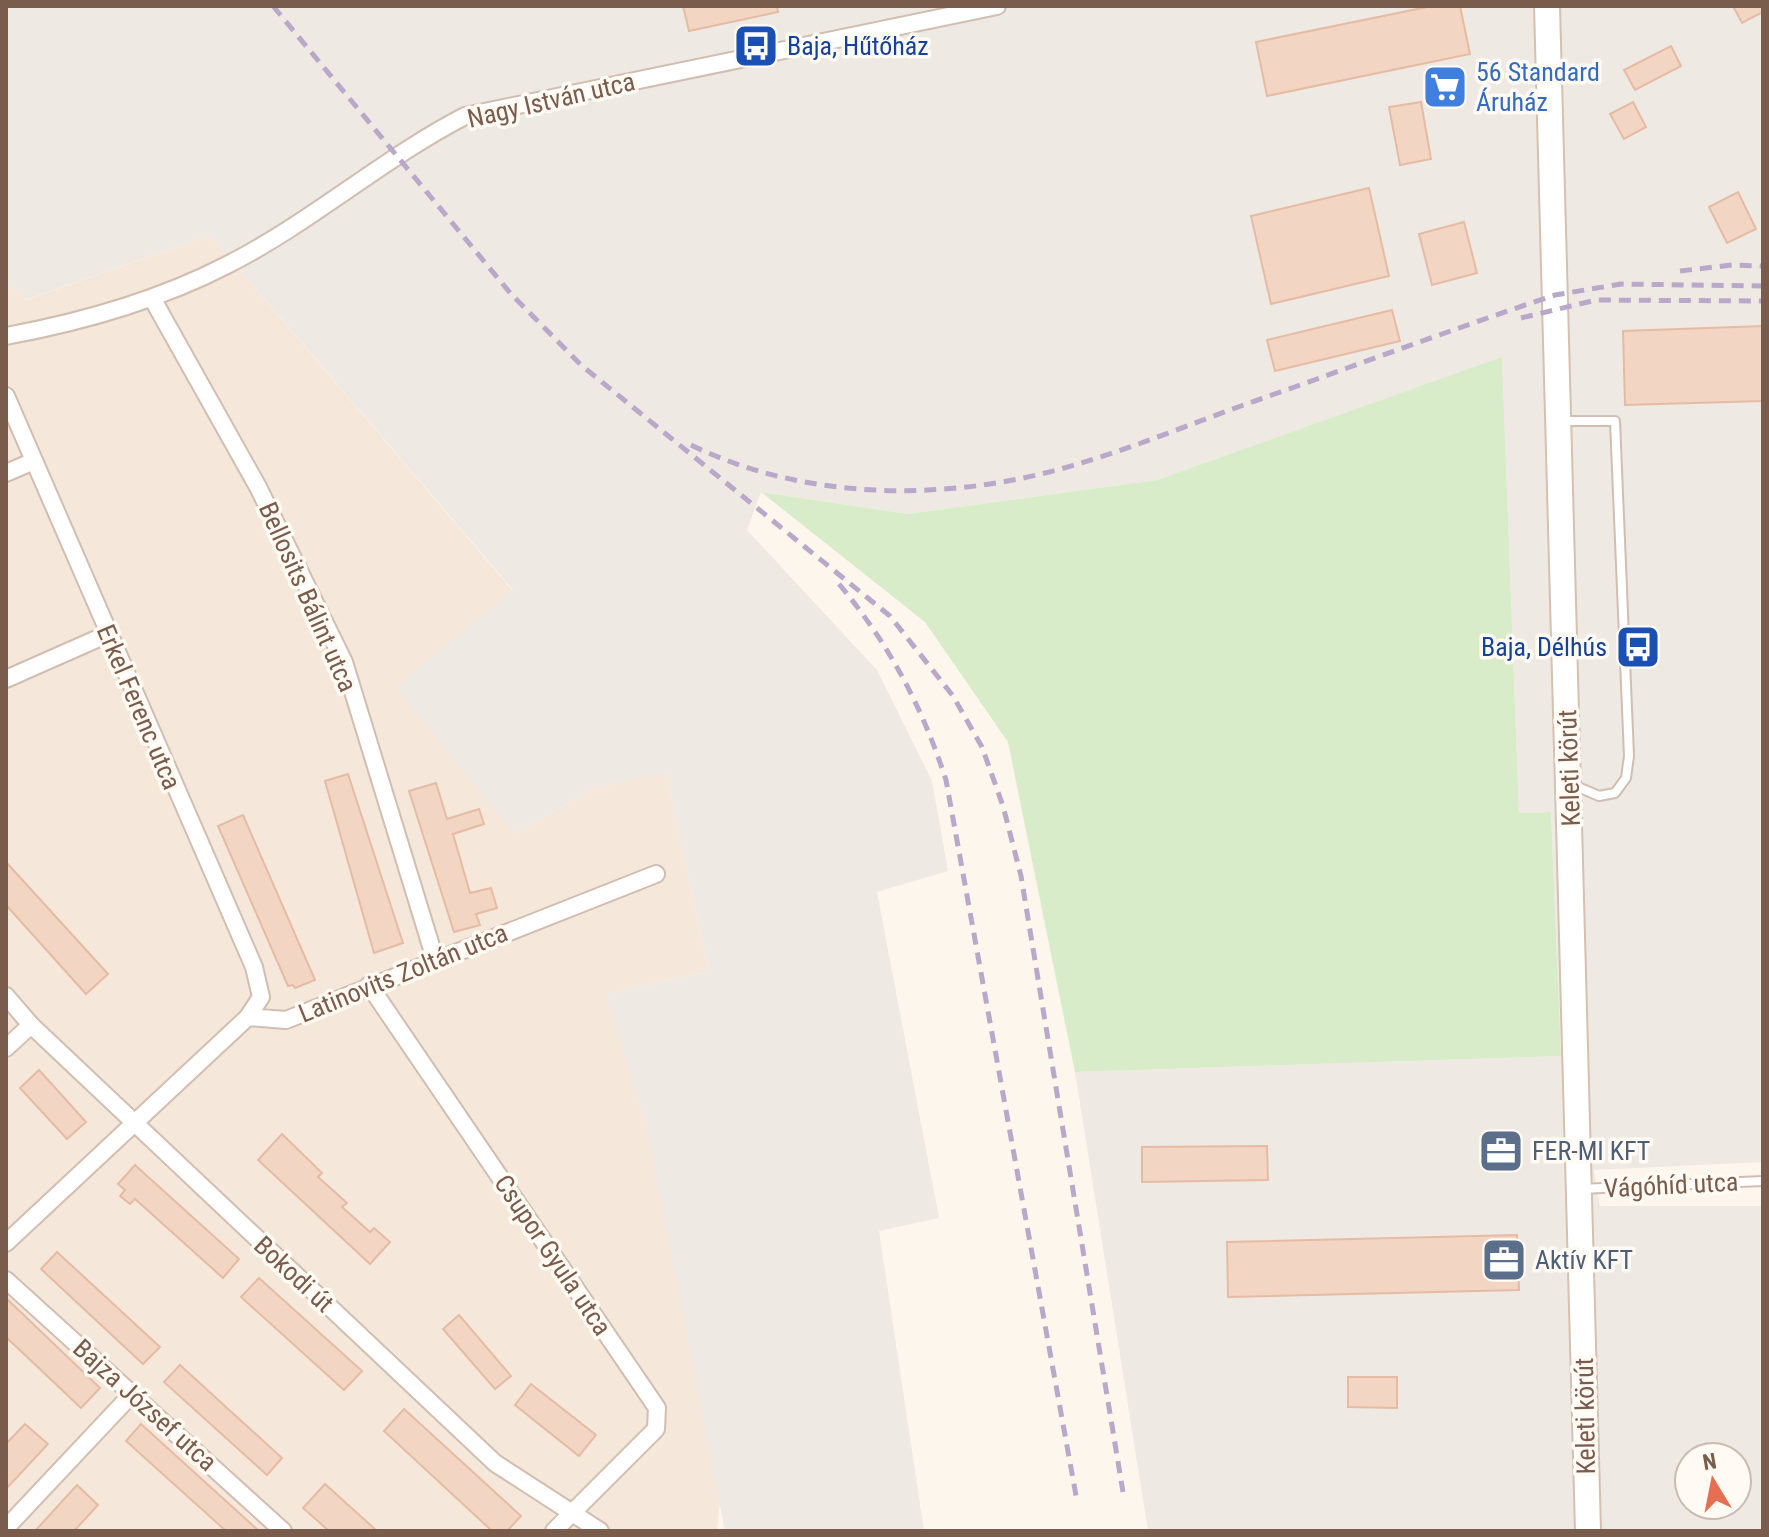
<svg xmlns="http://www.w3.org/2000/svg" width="1769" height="1537" font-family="'Roboto Condensed',sans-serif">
  <rect width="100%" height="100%" fill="#fdf6ec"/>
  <path fill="#f5e8da" d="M210 235 513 591 515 834 594 788 666 772 709 971 607 994 730 1407 717 1531H6V281L26 300Z"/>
  <path fill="#efe9e4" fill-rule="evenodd" d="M6 6H1763V1162L1594 1170 1600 1206H1763V1531H1148L1075 1072 1561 1056 1551 812 1519 813 1502 358 1157 480 908 514 761 492 747 530 877 670 932 781 948 871 877 892 939 1218 879 1231 924 1531H725L647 1129 606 994 709 971 666 773 594 788 515 834 395 687 513 590 210 235 25 300 6 281ZM1689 1457H1737V1505H1689Z"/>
  <path fill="#d8ecc9" d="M1502 357 1519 813 1551 812 1561 1056 1075 1072 1008 742 925 622 761 492 908 514 1157 480Z"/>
  <g fill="#f3d5c3" stroke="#e6bba3" stroke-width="2">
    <path d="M683 6H777L778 12 689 31Z"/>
    <path d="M1432 6H1460L1470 54 1267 96 1256 42Z"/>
    <path d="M1733 6H1763V12L1742 23Z"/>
    <path d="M1671 46 1681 66 1635 90 1624 70Z"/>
    <path d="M1421 102 1431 159 1400 165 1389 107Z"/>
    <path d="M1633 102 1646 127 1624 139 1610 114Z"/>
    <path d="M1369 188 1389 276 1271 304 1251 216Z"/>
    <path d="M1738 192 1756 229 1727 243 1709 207Z"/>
    <path d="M1464 222 1477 273 1432 285 1419 234Z"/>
    <path d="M1392 310 1400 341 1275 371 1267 340Z"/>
    <path d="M1763 326V401L1625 405 1623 331Z"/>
    <path d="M348 774 403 943 374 953 325 781Z"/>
    <path d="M436 783 447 819 479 809 484 824 453 834 470 893 491 888 497 908 476 914 480 925 454 932 409 791Z"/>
    <path d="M243 815 315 980 295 988 293 985 288 986 218 826Z"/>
    <path d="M6 862 108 974 86 994 6 905Z"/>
    <path d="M39 1070 86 1122 67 1139 20 1088Z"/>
    <path d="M282 1134 322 1173 318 1177 347 1203 342 1207 370 1232 374 1228 390 1242 370 1264 258 1160Z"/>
    <path d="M1267 1146 1268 1180 1142 1182V1147Z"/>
    <path d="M135 1165 239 1259 223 1278 135 1199 130 1204 120 1196 125 1190 118 1184Z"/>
    <path d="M1517 1235 1519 1290 1228 1297 1227 1242Z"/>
    <path d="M57 1252 160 1347 143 1364 41 1269Z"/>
    <path d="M259 1278 362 1371 344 1390 241 1297Z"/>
    <path d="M6 1298 100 1388 81 1408 6 1337Z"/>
    <path d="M459 1315 511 1376 495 1389 443 1329Z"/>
    <path d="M180 1365 282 1458 267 1475 164 1382Z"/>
    <path d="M1348 1377H1397V1408L1348 1407Z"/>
    <path d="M531 1384 596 1435 579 1456 515 1405Z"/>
    <path d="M404 1409 521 1516 507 1531H492L384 1431Z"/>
    <path d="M25 1424 48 1444 6 1489V1444Z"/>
    <path d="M141 1424 259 1531H226L126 1441Z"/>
    <path d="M325 1484 377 1531H329L303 1508Z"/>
    <path d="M77 1485 98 1505 74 1531H35Z"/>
  </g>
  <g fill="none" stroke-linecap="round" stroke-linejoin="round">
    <g stroke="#d1beb0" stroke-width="12">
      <g id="lane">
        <path d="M1559 421H1615L1629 756 1626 778 1615 793 1599 796 1571 784"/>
        <path d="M1580 1189 1763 1181"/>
      </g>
    </g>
    <g stroke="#d1beb0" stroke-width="20">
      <g id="street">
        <path d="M152 298 258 487 344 662 435 959"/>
        <path d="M6 336C82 322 157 301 227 265 310 223 382 159 465 116L997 6"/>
        <path d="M6 396 254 967 261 997 248 1017"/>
        <path d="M6 473 34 461"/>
        <path d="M6 679 108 634"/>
        <path d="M369 985 657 1408 656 1429 554 1531"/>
        <path d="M6 996 31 1025 495 1463 600 1531"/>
        <path d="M6 1048 31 1025"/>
        <path d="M6 1243 248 1017 286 1020 656 874"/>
        <path d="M6 1280 283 1531"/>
        <path d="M6 1528 132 1394"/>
      </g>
    </g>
    <g stroke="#d6c0b0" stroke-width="28">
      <path id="secondary" d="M1547 6 1588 1531"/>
    </g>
    <use href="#lane" stroke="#fff" stroke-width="8"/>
    <use href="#street" stroke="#fff" stroke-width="16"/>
    <use href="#secondary" stroke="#fff" stroke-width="24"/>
    <g stroke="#b9a8c9" stroke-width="5" stroke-dasharray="12 8" stroke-linecap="butt">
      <path d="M273 6 511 294 581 365 890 616 953 696 982 747 1003 806 1021 876 1123 1492"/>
      <path d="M1680 271 1732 265 1763 266"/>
      <path d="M1521 318 1596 300 1763 301"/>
      <path d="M691 445C810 503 956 502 1081 463 1135 447 1188 425 1241 406 1346 369 1450 330 1555 295L1621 284 1763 286"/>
      <path d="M839 584C889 644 922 706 946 780L1077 1501"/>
    </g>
  </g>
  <defs>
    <g id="bus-square" transform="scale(2.3)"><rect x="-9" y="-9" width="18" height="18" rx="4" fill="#1a4fb4" stroke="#fffaf3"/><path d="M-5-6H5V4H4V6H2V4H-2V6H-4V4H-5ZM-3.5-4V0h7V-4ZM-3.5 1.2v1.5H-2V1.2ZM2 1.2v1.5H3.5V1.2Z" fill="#fff"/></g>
    <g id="supermarket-square" transform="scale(2.3)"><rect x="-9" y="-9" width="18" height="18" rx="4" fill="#3f7fe0" stroke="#fffaf3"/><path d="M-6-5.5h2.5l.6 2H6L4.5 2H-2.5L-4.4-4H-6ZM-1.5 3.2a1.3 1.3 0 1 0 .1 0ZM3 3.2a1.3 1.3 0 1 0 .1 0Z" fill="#fff"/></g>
    <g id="office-square" transform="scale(2.3)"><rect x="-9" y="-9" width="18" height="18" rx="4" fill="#5c6f8a" stroke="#fffaf3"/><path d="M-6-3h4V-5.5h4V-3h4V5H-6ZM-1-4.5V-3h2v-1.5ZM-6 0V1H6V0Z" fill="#fff"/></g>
  </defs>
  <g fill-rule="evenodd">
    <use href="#bus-square" x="756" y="46"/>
    <use href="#supermarket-square" x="1445" y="87"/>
    <use href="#bus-square" x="1638" y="647"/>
    <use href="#office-square" x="1501" y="1151"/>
    <use href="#office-square" x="1504" y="1260"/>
  </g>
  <g text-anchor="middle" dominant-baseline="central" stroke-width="7" stroke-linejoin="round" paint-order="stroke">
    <g font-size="26" fill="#164399" stroke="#fffaf3" text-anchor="start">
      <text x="787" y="46">Baja, Hűtőház</text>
      <text x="1607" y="647" text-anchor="end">Baja, Délhús</text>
    </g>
    <g font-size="26" fill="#366cbe" stroke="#fffaf3" text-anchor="start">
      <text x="1476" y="72">56 Standard<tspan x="1476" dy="30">Áruház</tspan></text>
    </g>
    <g font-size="26" fill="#7a5c4d" stroke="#fffaf3">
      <text transform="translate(551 100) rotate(-13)">Nagy István utca</text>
      <text transform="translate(308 597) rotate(66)">Bellosits Bálint utca</text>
      <text transform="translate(139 707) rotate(67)">Erkel Ferenc utca</text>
      <text transform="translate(1569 768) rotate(-92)">Keleti körút</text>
      <text transform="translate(403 973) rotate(-22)">Latinovits Zoltán utca</text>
      <text transform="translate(1671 1185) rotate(-3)">Vágóhíd utca</text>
      <text transform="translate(553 1255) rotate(56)">Csupor Gyula utca</text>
      <text transform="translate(294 1274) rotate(43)">Bokodi út</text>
      <text transform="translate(145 1405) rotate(42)">Bajza József utca</text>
      <text transform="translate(1585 1416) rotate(-91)">Keleti körút</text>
    </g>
    <g font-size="26" fill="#4e5e75" stroke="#fffaf3" text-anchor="start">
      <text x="1532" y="1151">FER-MI KFT</text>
      <text x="1535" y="1260">Aktív KFT</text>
    </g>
  </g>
  <rect width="1769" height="1537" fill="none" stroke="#7a5c4d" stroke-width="16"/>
  <g transform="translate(1713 1481) rotate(350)"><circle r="38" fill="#fffaf3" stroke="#cabbb1" stroke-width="2"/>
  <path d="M0-6L14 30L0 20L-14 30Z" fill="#e76f51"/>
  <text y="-12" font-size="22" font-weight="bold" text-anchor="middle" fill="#7a5c4d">N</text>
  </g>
</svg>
